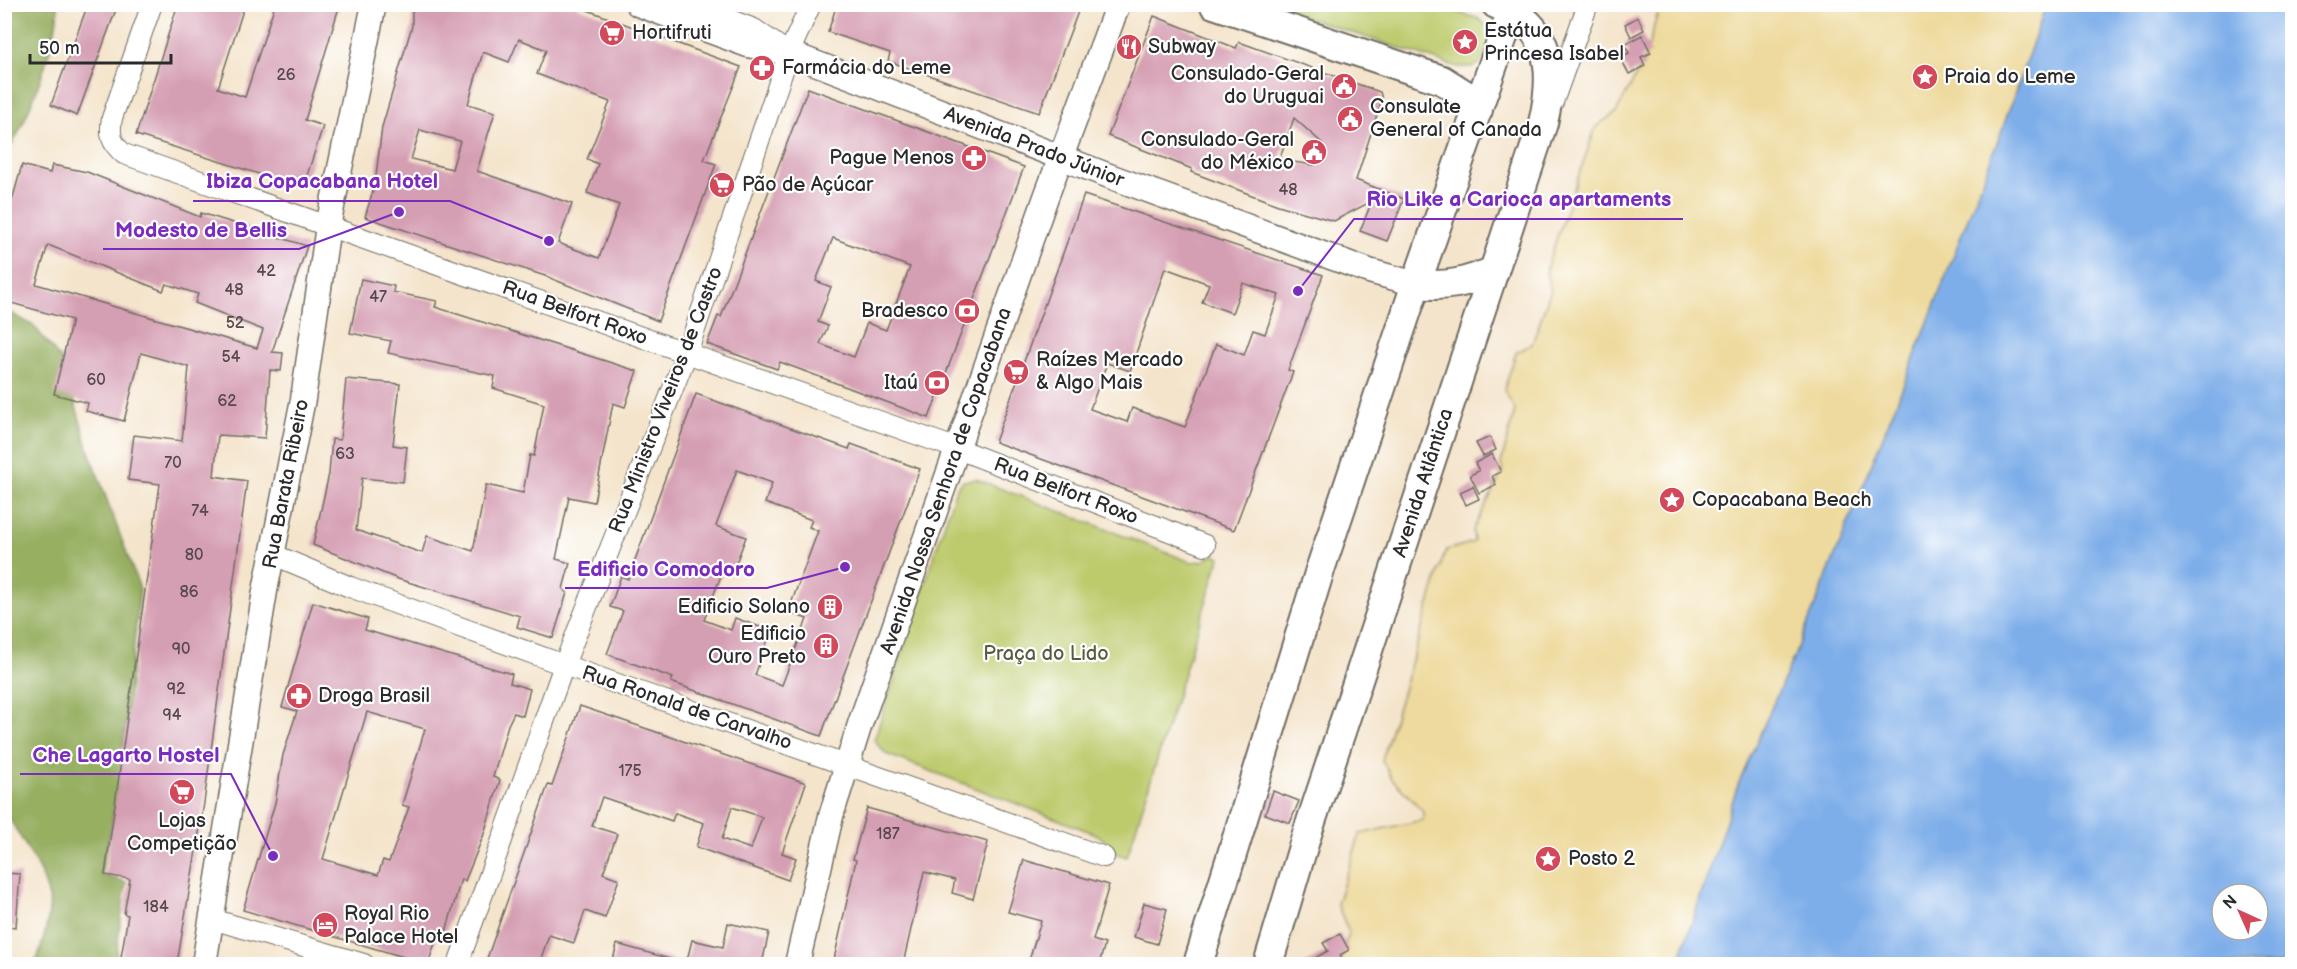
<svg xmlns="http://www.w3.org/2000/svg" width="2297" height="969" font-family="'Balsamiq Sans',sans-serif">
  <rect width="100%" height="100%" fill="#fff"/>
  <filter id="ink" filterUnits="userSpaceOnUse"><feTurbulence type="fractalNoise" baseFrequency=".0167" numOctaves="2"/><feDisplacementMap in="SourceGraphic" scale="12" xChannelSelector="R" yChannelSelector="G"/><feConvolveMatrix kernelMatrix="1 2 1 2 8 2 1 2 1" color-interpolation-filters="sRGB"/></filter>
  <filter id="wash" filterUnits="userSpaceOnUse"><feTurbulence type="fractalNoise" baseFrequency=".008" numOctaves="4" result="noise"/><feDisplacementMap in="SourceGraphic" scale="24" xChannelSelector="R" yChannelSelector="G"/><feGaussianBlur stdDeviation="1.35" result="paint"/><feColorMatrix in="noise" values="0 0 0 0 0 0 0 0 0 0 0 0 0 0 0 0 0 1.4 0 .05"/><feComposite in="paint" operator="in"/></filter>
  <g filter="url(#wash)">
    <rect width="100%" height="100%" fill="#f4e4cb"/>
    <g fill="#becb6d" stroke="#747b4c" stroke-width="1.5">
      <path d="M1268 5H1435L1479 19 1489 28 1492 37 1480 64 1472 67H1457Z"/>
      <path d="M976 479 1191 562 1203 561 1213 554 1220 557 1127 857 1114 853 1110 844 1096 834 886 754 874 740 956 489 963 481Z"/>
    </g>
    <g fill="#96af60" stroke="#606d46" stroke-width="1.5">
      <path d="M5 4 58 5C58 39 26 127 5 155Z"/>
      <path d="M4 309 34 326 63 362 90 454 140 589 118 791 101 875 126 882 115 964H35C41 950 52 913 49 897 42 867 20 838 5 811Z"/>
    </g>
    <path fill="#eeda9e" stroke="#8c8264" stroke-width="1.5" d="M1660 5H2046L2002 130 1906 379 1802 638 1738 785 1678 964H1340L1349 932 1337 904 1360 834 1423 820V811L1392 779 1382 760 1443 558 1447 550 1474 542 1473 530 1503 471 1501 464 1515 410 1504 390 1516 353 1532 344 1551 290 1546 273 1548 263 1595 129 1602 122 1616 113 1645 59Z"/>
    <path fill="#7eaee9" stroke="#546c8a" stroke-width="1.5" fill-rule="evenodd" d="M2046 5H2292V964H1678L1738 785 1802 638 1906 379 2002 130ZM2222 894H2258V930H2222Z"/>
    <g id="blocks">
      <g fill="#d59fb3" fill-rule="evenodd">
        <path d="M88 4H118L77 116 51 105Z"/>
        <path d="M178 4H245L218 88 245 97 275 4H340L305 120 323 126 303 188 136 135Z"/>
        <path d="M412 4H571L741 67 704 160 716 164 658 321 545 276 365 217 375 184 382 127 412 26ZM519 39 546 50 537 74 610 102 587 159 598 164 587 193 619 205 599 258 558 243 572 204 477 171 495 112 468 104 483 52 509 62ZM420 130 460 141 452 169 411 159Z"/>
        <path d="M837 4H1081L1039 113 888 61 890 53 828 32Z"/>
        <path d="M1154 16 1236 48 1239 42 1380 92 1382 99 1356 180 1404 199 1387 241 1360 231 1372 201 1334 221 1278 205 1191 172 1192 169 1108 136ZM1294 118 1322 143 1314 165 1279 160Z"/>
        <path d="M1638 17 1644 30 1631 37 1625 24Z"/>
        <path d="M1642 35 1651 53 1641 57 1645 66 1629 74 1620 57 1629 53 1625 44Z"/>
        <path d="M808 88 1024 167 929 418 780 362 777 369 707 344 718 316 721 317ZM833 238 910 267 886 330 867 323 854 357 820 344 828 326 818 322 831 287 816 281Z"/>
        <path d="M22 165 50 173 52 165 87 172 200 217 201 213 307 246 272 352 283 353 281 371 270 370 265 438 218 435 214 476 247 481 204 803 177 964H120L128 915 124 914 130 879 105 875 160 484 128 480 134 435 182 441 189 367 141 353 124 421 86 411 88 403 54 394 72 320 4 301V206L10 208ZM48 245 163 291 166 284 198 294 195 303 263 330 257 348 36 284Z"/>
        <path d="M1084 195 1323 275 1288 370 1293 372 1234 530 995 442ZM1165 268 1209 284 1202 302 1232 313 1243 283 1279 295 1265 334 1253 330 1244 355 1216 344 1185 427 1132 408 1127 422 1090 409 1107 363 1130 371Z"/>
        <path d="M361 279 394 286 393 292 437 301 435 307 637 371 625 407 613 403 594 502 569 497 556 559 570 563 563 589 567 593 553 638 517 627 520 616 398 579 313 545 329 474 332 439 340 440 346 379 400 384 393 445 407 447 403 482 362 478 356 530 422 553 427 536 473 551 486 485 523 493 530 455 534 456 544 404 493 388 495 376 388 353 391 341 350 333Z"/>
        <path d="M696 394 849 449 851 444 920 469 821 736 671 682 673 678 607 654 623 611 610 607 621 576 628 579ZM737 470 772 483 765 503 812 520 809 527 818 531 788 612 807 619 782 685 755 675 771 631 735 618 731 630 704 620 724 568 733 571 746 537 716 526Z"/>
        <path d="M1490 437 1496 450 1483 456 1476 443Z"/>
        <path d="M1492 454 1501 472 1492 476 1496 485 1479 493 1470 475 1479 471 1475 463Z"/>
        <path d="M1473 486 1479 499 1466 505 1460 492Z"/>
        <path d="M313 602 368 619 365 630 512 674 510 683 530 689 523 716 514 713 508 725 493 777 500 780 484 834 465 881 461 879 444 939 437 937 428 964 243 910 275 803 283 755 297 711 282 707ZM367 712 425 729 402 805 409 807 389 862 383 860 378 875 323 859Z"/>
        <path d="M580 706 806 783 782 853 796 858 788 880 696 847 704 823 675 813 672 821 602 797 592 826 617 834 603 873 619 879 605 918 585 911 574 943 549 935 539 964H485L548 785 552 786ZM732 807 762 817 751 849 722 839Z"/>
        <path d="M1273 791 1299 801 1290 823 1265 814Z"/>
        <path d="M867 808 988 842 973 899 952 893 955 880 924 872 903 964H833L856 860 853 859Z"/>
        <path d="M1024 860 1109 885 1093 940 1105 944 1099 964H1028L1041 921 1008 912Z"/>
        <path d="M4 873 20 874 16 927 4 926Z"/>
        <path d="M1144 903 1167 909 1157 944 1134 937Z"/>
        <path d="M728 923 769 932 762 964H686L692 940 723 947Z"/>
        <path d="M1340 934 1349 950 1340 955 1345 964H1304L1328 951 1323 943Z"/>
        <path d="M617 944 674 960 673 964H612Z"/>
      </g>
    </g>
  </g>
  <g filter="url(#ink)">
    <use href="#blocks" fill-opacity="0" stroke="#716c63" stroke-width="1.5"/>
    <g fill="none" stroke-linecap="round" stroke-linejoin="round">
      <g stroke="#716c63" stroke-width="22">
        <g id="minor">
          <path d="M152 4 112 118C109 135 111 143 124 154L958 449 1205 545"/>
          <path d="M689 4 754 29 784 50"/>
          <path d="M1553 102 1588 4"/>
          <path d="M272 554 350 587 564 665 1104 857"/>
          <path d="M212 919 364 964"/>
          <path d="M458 964 564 665 687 353 789 53 811 4"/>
        </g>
      </g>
      <g stroke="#716c63" stroke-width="27">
        <g id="major">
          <path d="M638 4 748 45 789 53 1112 177 1369 271 1416 284"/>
          <path d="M204 964 265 591 303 399 328 226 374 4"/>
          <path d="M797 964 831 816 860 724 1046 197 1118 4"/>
        </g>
      </g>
      <g stroke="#716c63" stroke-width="32">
        <g id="highway">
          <path d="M1214 4 1442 80 1469 97 1478 110"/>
          <path d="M1416 284C1448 287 1465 283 1494 271"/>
          <path d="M1198 964 1320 570 1416 284 1512 11"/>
          <path d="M1268 964 1306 837 1543 123C1555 72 1553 26 1496 4"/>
        </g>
      </g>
      <use href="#minor" stroke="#fff" stroke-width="20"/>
      <use href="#major" stroke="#fff" stroke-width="24"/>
      <use href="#highway" stroke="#fff" stroke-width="28"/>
    </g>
  </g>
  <defs>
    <g id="supermarket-disc" transform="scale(1.35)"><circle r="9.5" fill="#d1495b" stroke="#fff"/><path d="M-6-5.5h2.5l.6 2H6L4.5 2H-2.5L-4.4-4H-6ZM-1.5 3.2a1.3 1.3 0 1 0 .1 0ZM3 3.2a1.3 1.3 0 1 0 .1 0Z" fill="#fff"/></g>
    <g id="sight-disc" transform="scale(1.35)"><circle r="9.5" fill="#d1495b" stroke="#fff"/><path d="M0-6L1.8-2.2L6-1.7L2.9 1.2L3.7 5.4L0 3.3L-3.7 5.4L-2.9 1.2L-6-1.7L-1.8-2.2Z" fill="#fff"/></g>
    <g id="restaurant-disc" transform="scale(1.35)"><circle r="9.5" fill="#d1495b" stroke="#fff"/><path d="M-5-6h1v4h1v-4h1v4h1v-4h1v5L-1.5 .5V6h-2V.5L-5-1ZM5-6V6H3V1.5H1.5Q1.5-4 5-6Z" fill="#fff"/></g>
    <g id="pharmacy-disc" transform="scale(1.35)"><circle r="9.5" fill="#d1495b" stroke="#fff"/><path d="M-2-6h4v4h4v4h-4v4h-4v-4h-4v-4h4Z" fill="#fff"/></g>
    <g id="civic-disc" transform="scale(1.35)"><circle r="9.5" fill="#d1495b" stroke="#fff"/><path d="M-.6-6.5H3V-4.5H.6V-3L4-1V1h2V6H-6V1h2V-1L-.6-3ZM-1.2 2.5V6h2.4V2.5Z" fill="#fff"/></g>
    <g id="bank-disc" transform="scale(1.35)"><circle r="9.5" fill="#d1495b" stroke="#fff"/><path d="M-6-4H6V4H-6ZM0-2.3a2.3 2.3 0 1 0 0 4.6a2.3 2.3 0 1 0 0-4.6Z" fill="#fff"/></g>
    <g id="building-disc" transform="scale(1.35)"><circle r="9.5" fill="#d1495b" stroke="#fff"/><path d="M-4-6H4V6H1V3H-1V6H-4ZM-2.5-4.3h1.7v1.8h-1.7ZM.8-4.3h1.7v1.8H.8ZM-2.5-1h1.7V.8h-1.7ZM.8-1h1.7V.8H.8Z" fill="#fff"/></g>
    <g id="hotel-disc" transform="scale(1.35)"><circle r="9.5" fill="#d1495b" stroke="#fff"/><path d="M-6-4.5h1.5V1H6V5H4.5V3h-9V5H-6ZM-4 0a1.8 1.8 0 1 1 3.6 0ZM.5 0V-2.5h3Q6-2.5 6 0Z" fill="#fff"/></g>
  </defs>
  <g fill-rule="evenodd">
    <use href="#supermarket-disc" x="612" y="33"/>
    <use href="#sight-disc" x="1465" y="42"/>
    <use href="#restaurant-disc" x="1129" y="47"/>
    <use href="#pharmacy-disc" x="762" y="68"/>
    <use href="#sight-disc" x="1925" y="77"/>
    <use href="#civic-disc" x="1344" y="86"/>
    <use href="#civic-disc" x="1350" y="119"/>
    <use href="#civic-disc" x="1314" y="152"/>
    <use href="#pharmacy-disc" x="974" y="158"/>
    <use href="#supermarket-disc" x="722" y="185"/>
    <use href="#bank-disc" x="967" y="311"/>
    <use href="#supermarket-disc" x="1016" y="372"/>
    <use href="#bank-disc" x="937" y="383"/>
    <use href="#sight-disc" x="1672" y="500"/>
    <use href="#building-disc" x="830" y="607"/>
    <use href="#building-disc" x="826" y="646"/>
    <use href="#pharmacy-disc" x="299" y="696"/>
    <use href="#supermarket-disc" x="182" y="792"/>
    <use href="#sight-disc" x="1548" y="859"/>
    <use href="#hotel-disc" x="325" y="925"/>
  </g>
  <g text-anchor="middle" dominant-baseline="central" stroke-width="4.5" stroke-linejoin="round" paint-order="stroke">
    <g font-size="16" fill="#56484d">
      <text x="286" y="75">26</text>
      <text x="1288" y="190">48</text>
      <text x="266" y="271">42</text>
      <text x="234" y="290">48</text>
      <text x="378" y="297">47</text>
      <text x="235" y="323">52</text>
      <text x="231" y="357">54</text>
      <text x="96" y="380">60</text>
      <text x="227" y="401">62</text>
      <text x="345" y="454">63</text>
      <text x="173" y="463">70</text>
      <text x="200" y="511">74</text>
      <text x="194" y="555">80</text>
      <text x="189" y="592">86</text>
      <text x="181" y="649">90</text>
      <text x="176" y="689">92</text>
      <text x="172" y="715">94</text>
      <text x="630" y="771">175</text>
      <text x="888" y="834">187</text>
      <text x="156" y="907">184</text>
    </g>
    <g font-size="20" fill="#2b2b2b" stroke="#fff" text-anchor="start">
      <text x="1484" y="31">Estátua<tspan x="1484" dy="23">Princesa Isabel</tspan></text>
      <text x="632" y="33">Hortifruti</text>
      <text x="1148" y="47">Subway</text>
      <text x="782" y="68">Farmácia do Leme</text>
      <text x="1324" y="74" text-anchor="end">Consulado-Geral<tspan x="1324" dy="23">do Uruguai</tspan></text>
      <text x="1944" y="77">Praia do Leme</text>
      <text x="1370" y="107">Consulate<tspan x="1370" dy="23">General of Canada</tspan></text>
      <text x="1294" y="140" text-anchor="end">Consulado-Geral<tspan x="1294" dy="23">do México</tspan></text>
      <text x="954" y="158" text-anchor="end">Pague Menos</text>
      <text x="742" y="185">Pão de Açúcar</text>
      <text x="948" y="311" text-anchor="end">Bradesco</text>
      <text x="1036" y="360">Raízes Mercado<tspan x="1036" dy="23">&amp; Algo Mais</tspan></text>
      <text x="918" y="383" text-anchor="end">Itaú</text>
      <text x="1692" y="500">Copacabana Beach</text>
      <text x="810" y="607" text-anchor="end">Edificio Solano</text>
      <text x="806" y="634" text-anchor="end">Edificio<tspan x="806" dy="23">Ouro Preto</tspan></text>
      <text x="318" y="696">Droga Brasil</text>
      <text x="182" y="821" text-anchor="middle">Lojas<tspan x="182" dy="23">Competição</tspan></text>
      <text x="1568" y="859">Posto 2</text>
      <text x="344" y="914">Royal Rio<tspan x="344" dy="23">Palace Hotel</tspan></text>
    </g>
    <g font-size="20" fill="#2b2b2b" stroke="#fff">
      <text transform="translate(1034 147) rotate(21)">Avenida Prado Júnior</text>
      <text transform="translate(575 313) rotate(20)">Rua Belfort Roxo</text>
      <text transform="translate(666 400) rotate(-69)">Rua Ministro Viveiros de Castro</text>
      <text transform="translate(946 481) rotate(-71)">Avenida Nossa Senhora de Copacabana</text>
      <text transform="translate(1423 483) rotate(-72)">Avenida Atlântica</text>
      <text transform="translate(286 484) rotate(-79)">Rua Barata Ribeiro</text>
      <text transform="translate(1066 491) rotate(21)">Rua Belfort Roxo</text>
      <text transform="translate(687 708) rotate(19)">Rua Ronald de Carvalho</text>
    </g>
    <g font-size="20" fill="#575b3f" stroke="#fff">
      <text x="1046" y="654">Praça do Lido</text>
    </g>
  </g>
  <path fill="none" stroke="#7b2cbf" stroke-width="2" d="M549 241L450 201H193M1298 291L1354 219H1683M399 212L299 249H103M845 567L767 588H565M273 856L231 774H20"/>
  <g fill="#7b2cbf" stroke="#fff" stroke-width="2">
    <circle cx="549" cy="241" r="6"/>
    <circle cx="1298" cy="291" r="6"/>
    <circle cx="399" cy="212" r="6"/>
    <circle cx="845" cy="567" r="6"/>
    <circle cx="273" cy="856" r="6"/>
  </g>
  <g font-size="21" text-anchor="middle" font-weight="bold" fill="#7b2cbf" stroke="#fff" stroke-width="4.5" stroke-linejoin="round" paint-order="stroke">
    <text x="322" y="188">Ibiza Copacabana Hotel</text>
    <text x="1519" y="206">Rio Like a Carioca apartaments</text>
    <text x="201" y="237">Modesto de Bellis</text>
    <text x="666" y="576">Edificio Comodoro</text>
    <text x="126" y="762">Che Lagarto Hostel</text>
  </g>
  <rect width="2297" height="969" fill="none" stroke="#fff" stroke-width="24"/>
  <g transform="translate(2240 912) rotate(315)"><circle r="28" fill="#ffffff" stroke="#aaaaaa" stroke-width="1.5"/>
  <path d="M0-4.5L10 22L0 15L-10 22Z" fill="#d1495b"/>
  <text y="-9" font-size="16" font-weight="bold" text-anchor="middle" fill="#2b2b2b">N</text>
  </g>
  <path d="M30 54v9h141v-9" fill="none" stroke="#2b2b2b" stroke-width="3"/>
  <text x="39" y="54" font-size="18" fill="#2b2b2b" stroke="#ffffff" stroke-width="4.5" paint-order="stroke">50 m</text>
</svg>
